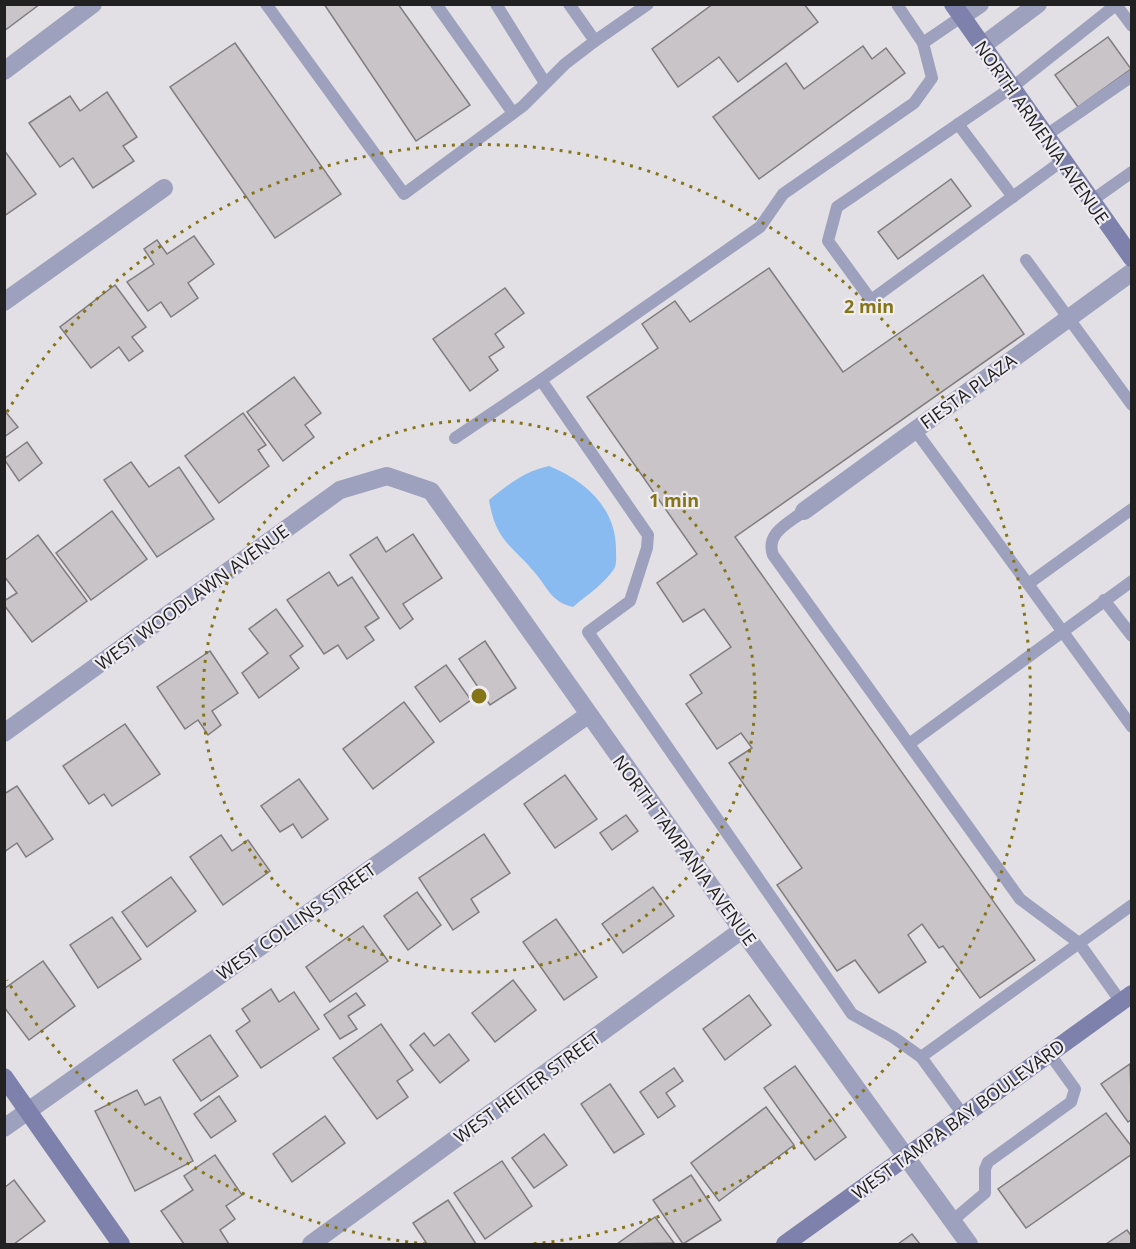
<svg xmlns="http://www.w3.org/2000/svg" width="1136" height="1249" font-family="'Open Sans',sans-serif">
  <rect width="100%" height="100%" fill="#e2e0e4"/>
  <path fill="#89bbf0" d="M549 466C586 481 617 509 616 551 616 557 617 564 614 569 604 584 587 595 573 607 552 602 549 590 536 574 512 545 496 542 489 500 509 484 525 471 549 466Z"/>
  <g fill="#c9c4c7" stroke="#807c7f" stroke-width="1.5">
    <path d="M4 4H40L4 31Z"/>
    <path d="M324 4H398L470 105 416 141Z"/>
    <path d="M713 4H804L818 22 738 82 719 57 678 87 652 49Z"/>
    <path d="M1108 37 1131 69 1078 107 1055 75Z"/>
    <path d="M235 43 341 194 275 238 170 87Z"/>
    <path d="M863 46 872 59 886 48 905 73 759 179 713 117 786 63 804 89Z"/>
    <path d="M107 92 137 137 123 146 134 161 93 188 73 158 60 167 29 123 70 96 80 111Z"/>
    <path d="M4 150 36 194 4 216Z"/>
    <path d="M951 179 971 206 898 259 878 232Z"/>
    <path d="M194 236 214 264 188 283 198 298 171 317 161 302 148 311 127 282 154 264 144 249 157 240 167 254Z"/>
    <path d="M769 268 843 372 983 275 1024 334 735 537 1035 960 980 998 943 946 939 948 922 924 908 935 926 962 879 993 855 960 837 971 777 885 802 868 729 763 752 748 741 733 717 749 686 704 702 693 690 675 731 647 704 609 683 622 657 583 697 554 587 397 658 348 642 324 675 301 690 322Z"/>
    <path d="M115 285 146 327 132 337 143 351 129 361 119 347 91 368 60 327Z"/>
    <path d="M505 288 524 313 495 334 504 347 489 357 498 370 470 391 433 339Z"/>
    <path d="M294 377 321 413 305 425 314 437 283 461 247 412Z"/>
    <path d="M4 410 18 427 4 437Z"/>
    <path d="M243 413 266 445 258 450 269 466 219 503 185 456Z"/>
    <path d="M27 442 42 463 19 481 4 459Z"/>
    <path d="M131 462 149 487 179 467 214 519 157 557 104 480Z"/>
    <path d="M112 511 147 559 91 600 56 553Z"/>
    <path d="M413 534 442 578 403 604 413 619 400 629 350 555 377 537 386 552Z"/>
    <path d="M38 535 87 601 32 642 4 605V601L17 593 4 576V561Z"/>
    <path d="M329 572 338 586 352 577 379 618 365 627 374 640 347 659 338 645 324 654 287 600Z"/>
    <path d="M276 609 303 646 290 656 299 668 259 698 242 673 268 653 249 629Z"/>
    <path d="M485 641 516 688 490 705 459 659Z"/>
    <path d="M210 651 238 693 212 711 221 725 208 735 198 720 185 729 157 687Z"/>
    <path d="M446 665 471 700 440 722 415 687Z"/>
    <path d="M404 702 434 742 373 789 343 749Z"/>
    <path d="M125 724 160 774 112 806 104 794 89 804 63 766Z"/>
    <path d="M565 775 597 819 555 848 524 804Z"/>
    <path d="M299 779 328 819 302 838 293 824 280 832 261 806Z"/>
    <path d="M17 786 53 839 26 857 17 843 4 852V794Z"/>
    <path d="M626 815 638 831 612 850 600 833Z"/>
    <path d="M484 834 510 873 471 899 479 912 453 930 419 878Z"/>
    <path d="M221 835 232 851 248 840 270 871 223 905 190 857Z"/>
    <path d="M171 877 196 911 147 947 122 912Z"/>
    <path d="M653 887 674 916 623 953 602 924Z"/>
    <path d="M417 892 441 925 408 950 384 916Z"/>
    <path d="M112 917 141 959 98 988 70 945Z"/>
    <path d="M556 919 597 977 564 1000 523 942Z"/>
    <path d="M363 926 388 961 330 1002 306 967Z"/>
    <path d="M43 961 75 1006 29 1040 4 1007V989Z"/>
    <path d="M513 980 536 1010 495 1042 472 1013Z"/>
    <path d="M271 989 279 1002 294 992 319 1029 261 1068 236 1031 250 1021 242 1009Z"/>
    <path d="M356 993 365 1005 348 1016 357 1029 340 1039 324 1015Z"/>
    <path d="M749 995 771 1025 725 1060 703 1029Z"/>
    <path d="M381 1024 413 1070 397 1081 408 1097 377 1119 333 1058Z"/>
    <path d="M424 1033 434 1046 449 1034 469 1060 440 1083 410 1045Z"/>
    <path d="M210 1035 238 1076 201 1101 173 1060Z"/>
    <path d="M1130 1064 1132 1119 1128 1122 1101 1084Z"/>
    <path d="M795 1066 846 1137 815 1160 764 1088Z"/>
    <path d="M674 1068 683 1081 666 1093 675 1106 658 1118 640 1092Z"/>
    <path d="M610 1084 644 1134 614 1153 581 1104Z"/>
    <path d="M137 1090 145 1105 160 1097 193 1161 135 1191 95 1111Z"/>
    <path d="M219 1096 236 1121 211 1138 194 1114Z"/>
    <path d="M766 1107 794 1145 719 1201 691 1163Z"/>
    <path d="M1106 1113 1132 1147V1154L1026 1228 998 1189Z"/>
    <path d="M325 1116 345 1143 292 1182 273 1154Z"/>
    <path d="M544 1134 567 1165 534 1188 512 1158Z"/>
    <path d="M215 1155 242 1195 226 1206 235 1219 220 1230 229 1244H184L161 1211 193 1190 184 1176Z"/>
    <path d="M502 1161 532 1206 485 1239 454 1193Z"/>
    <path d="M691 1175 721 1220 683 1244 653 1200Z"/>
    <path d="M14 1180 45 1221 14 1244H4V1188Z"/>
    <path d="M448 1200 476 1244H427L413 1223Z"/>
    <path d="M655 1217 674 1243 617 1244Z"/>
    <path d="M1127 1230 1132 1237V1244H1106Z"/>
    <path d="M912 1234 920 1244H898Z"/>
  </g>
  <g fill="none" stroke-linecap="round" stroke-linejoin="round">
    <g stroke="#9ea1bd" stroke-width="12">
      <path d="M266 4 404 194 523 106 565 64 595 41 569 4"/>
      <path d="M436 4 513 113"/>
      <path d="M496 4 545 83"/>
      <path d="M900 4 898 6 923 43 932 78 914 103 783 194 760 227 541 380 648 535 647 548 630 601 588 632 852 1014 893 1037 921 1057 1132 905"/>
      <path d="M1117 6 1132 26"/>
      <path d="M595 41 648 4"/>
      <path d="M923 43 961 17"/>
      <path d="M958 124 1013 197"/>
      <path d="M1045 136 1132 76"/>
      <path d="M1062 161 871 300 828 241 837 207 1011 88 1117 4"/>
      <path d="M1091 201 1132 172"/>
      <path d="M1026 260 1132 405"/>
      <path d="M915 430 1028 584"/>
      <path d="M455 438 541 380"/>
      <path d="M1132 509 1028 584 1132 727"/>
      <path d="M804 511C789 523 765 533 773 555L1020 899 1079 943 1121 1002"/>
      <path d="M1104 600 1132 636"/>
      <path d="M909 744 1132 581"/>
      <path d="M921 1057 964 1116"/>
      <path d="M952 1221 985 1193V1169L988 1162 1071 1102 1075 1089 1049 1053"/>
    </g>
    <g stroke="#9ea1bd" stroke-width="18">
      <path d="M961 17 980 4"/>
      <path d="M982 46 1038 4"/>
      <path d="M4 71 93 4"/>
      <path d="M4 302 164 188"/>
      <path d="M804 511 1132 272"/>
      <path d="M4 733 340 490 387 476 431 491 742 930 969 1244"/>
      <path d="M4 1128 588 715"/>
      <path d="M311 1244 742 930"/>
    </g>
    <g stroke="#7d81ab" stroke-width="18">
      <path d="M953 4 1132 258"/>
      <path d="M4 1077 121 1244"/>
      <path d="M785 1244 1132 994"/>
    </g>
  </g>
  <g fill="none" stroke="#857518" stroke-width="3" stroke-dasharray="3 6">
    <circle cx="479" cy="696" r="276"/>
    <path d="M426 1244A551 551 0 0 1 7 980M7 412A551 551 0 1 1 532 1244"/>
  </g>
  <g text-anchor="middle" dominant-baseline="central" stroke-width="4.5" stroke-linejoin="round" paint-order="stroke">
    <g font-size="18" fill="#222122" stroke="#efedf1">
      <text transform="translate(1042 132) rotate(55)">NORTH ARMENIA AVENUE</text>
      <text transform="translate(968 391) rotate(-36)">FIESTA PLAZA</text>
      <text transform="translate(192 597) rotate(-36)">WEST WOODLAWN AVENUE</text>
      <text transform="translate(685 850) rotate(54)">NORTH TAMPANIA AVENUE</text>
      <text transform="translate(296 921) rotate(-35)">WEST COLLINS STREET</text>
      <text transform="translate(527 1087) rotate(-36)">WEST HEITER STREET</text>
      <text transform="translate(958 1119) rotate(-36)">WEST TAMPA BAY BOULEVARD</text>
    </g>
  </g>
  <circle cx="479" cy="696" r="9" fill="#857518" stroke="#efedf1" stroke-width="3"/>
  <g font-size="18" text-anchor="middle" font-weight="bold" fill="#857518" stroke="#efedf1" stroke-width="4.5" stroke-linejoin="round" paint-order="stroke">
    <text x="869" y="313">2 min</text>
    <text x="674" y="507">1 min</text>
  </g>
  <rect width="1136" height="1249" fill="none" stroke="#222122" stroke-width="12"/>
</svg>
